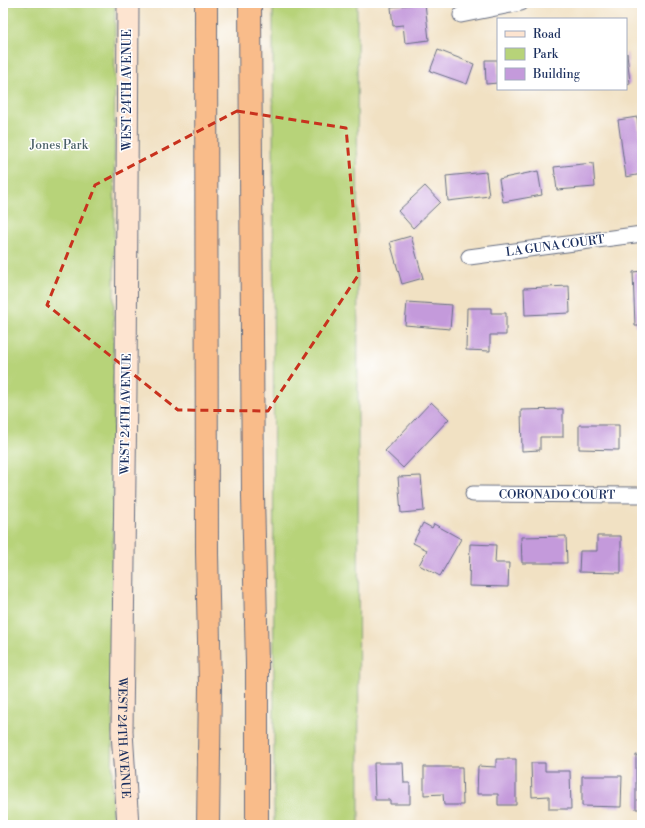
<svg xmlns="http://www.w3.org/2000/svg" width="645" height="828" font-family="'Libre Bodoni',serif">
  <rect width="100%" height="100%" fill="#fff"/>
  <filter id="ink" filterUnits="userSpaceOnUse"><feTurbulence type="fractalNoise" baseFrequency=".025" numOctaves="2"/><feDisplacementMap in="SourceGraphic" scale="8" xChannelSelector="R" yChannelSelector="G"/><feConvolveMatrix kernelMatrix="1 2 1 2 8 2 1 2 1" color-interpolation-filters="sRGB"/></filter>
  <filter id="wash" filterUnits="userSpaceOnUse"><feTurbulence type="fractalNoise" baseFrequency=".012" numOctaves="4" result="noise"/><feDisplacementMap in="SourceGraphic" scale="16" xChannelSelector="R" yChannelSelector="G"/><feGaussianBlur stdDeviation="0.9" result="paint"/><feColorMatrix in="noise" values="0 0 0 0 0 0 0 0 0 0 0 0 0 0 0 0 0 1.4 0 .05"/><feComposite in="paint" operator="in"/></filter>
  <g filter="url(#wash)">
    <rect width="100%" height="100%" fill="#f1e1c3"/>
    <g fill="#b7d379" stroke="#69816c">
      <path d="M3 3H115L112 825H3Z"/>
      <path d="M273 3H357L359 825H274Z"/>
    </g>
    <g id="blocks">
      <g fill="#c49adb">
        <path d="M425 3 429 40 405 43 403 25 393 26 391 7Z"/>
        <path d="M438 50 474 64 467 84 430 71Z"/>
        <path d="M627 53 630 84 626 85V54Z"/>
        <path d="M485 60H498V83L486 84Z"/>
        <path d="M637 117 642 150V174L626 177 618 120Z"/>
        <path d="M593 163 595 187 557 190 554 167Z"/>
        <path d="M538 171 542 195 503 202 499 179Z"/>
        <path d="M486 172 489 196 448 201 446 176Z"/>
        <path d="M425 186 440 202 413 228 398 211Z"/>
        <path d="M411 236 423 278 402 284 390 242Z"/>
        <path d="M642 271V326H635L633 272Z"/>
        <path d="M569 286 570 313 525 315 524 288Z"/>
        <path d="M407 302 452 305 450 329 405 325Z"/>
        <path d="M467 308H491V313H506V335H490V351L466 350Z"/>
        <path d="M431 402 449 419 403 468 385 451Z"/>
        <path d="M563 409V437H540V450L522 451 521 410Z"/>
        <path d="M579 425H619V450L579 449Z"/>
        <path d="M421 476 424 511 401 513 398 477Z"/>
        <path d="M423 523 432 528 434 524 461 539 440 576 419 565 427 550 413 543Z"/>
        <path d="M566 536 567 563H522L521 537Z"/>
        <path d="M597 536H621V573L579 572 580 551H597Z"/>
        <path d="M470 544 496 545 495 563H509L508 587 469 586Z"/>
        <path d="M636 755 642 756V809H636Z"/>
        <path d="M496 759H516V805H498V794H477L478 766 496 767Z"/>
        <path d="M374 763H403L404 783H410V804H390V800H375Z"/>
        <path d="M531 763H545V771H570L571 809H549V796L532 797Z"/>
        <path d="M424 767H462L463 805H444L443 794 424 795Z"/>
        <path d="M582 776H622L621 807 582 806Z"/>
      </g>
    </g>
  </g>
  <g filter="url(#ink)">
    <use href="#blocks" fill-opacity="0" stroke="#666d81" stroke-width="1"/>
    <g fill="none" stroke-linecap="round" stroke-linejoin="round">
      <g stroke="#666d81" stroke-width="17">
        <g id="street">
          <path d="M461 15 521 3"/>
          <path id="s1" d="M469 257 642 234"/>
          <path id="s2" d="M473 494 642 495"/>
        </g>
      </g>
      <g stroke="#666d81" stroke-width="23">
        <g id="secondary">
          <path id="s3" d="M128 3 126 388 122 732 128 825"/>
        </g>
      </g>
      <g stroke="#666d81" stroke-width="24">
        <g id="highway">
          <path d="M206 3 207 553 210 686 208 825"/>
          <path d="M250 3 253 496 257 664V825"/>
        </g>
      </g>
      <use href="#street" stroke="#fff" stroke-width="15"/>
      <use href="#secondary" stroke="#fde4d0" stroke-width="21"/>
      <use href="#highway" stroke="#f9bc8a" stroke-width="22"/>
    </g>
  </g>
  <path fill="none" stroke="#c8321e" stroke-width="3" stroke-dasharray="8 5" stroke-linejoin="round" d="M237 111 346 128 359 274 268 411 178 410 47 305 95 185Z"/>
  <g text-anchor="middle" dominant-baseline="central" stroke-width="3" stroke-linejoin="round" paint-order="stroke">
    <g font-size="12" fill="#1b2f5e" stroke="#fff">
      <text transform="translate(127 90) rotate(-90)">WEST 24TH AVENUE</text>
      <text stroke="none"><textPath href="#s1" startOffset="87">LA GUNA COURT</textPath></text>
      <text transform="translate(126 414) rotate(-89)">WEST 24TH AVENUE</text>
      <text stroke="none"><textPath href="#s2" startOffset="84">CORONADO COURT</textPath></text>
      <text stroke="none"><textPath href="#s3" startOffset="735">WEST 24TH AVENUE</textPath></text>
    </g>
    <g font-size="12" fill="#4a6066" stroke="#fff">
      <text x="59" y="145">Jones Park</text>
    </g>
  </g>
  <rect width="645" height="828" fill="none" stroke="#fff" stroke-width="16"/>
  <rect x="497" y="18" width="130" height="72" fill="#ffffff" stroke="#a4acbf"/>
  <rect x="505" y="31" width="20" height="6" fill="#fde4d0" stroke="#a4acbf"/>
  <text x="533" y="38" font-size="12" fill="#1b2f5e">Road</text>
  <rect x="505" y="48" width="20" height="12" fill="#b7d379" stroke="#a4acbf"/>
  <text x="533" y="58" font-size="12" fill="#1b2f5e">Park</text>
  <rect x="505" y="68" width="20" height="12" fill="#c49adb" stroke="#a4acbf"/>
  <text x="533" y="78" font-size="12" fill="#1b2f5e">Building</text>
</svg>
